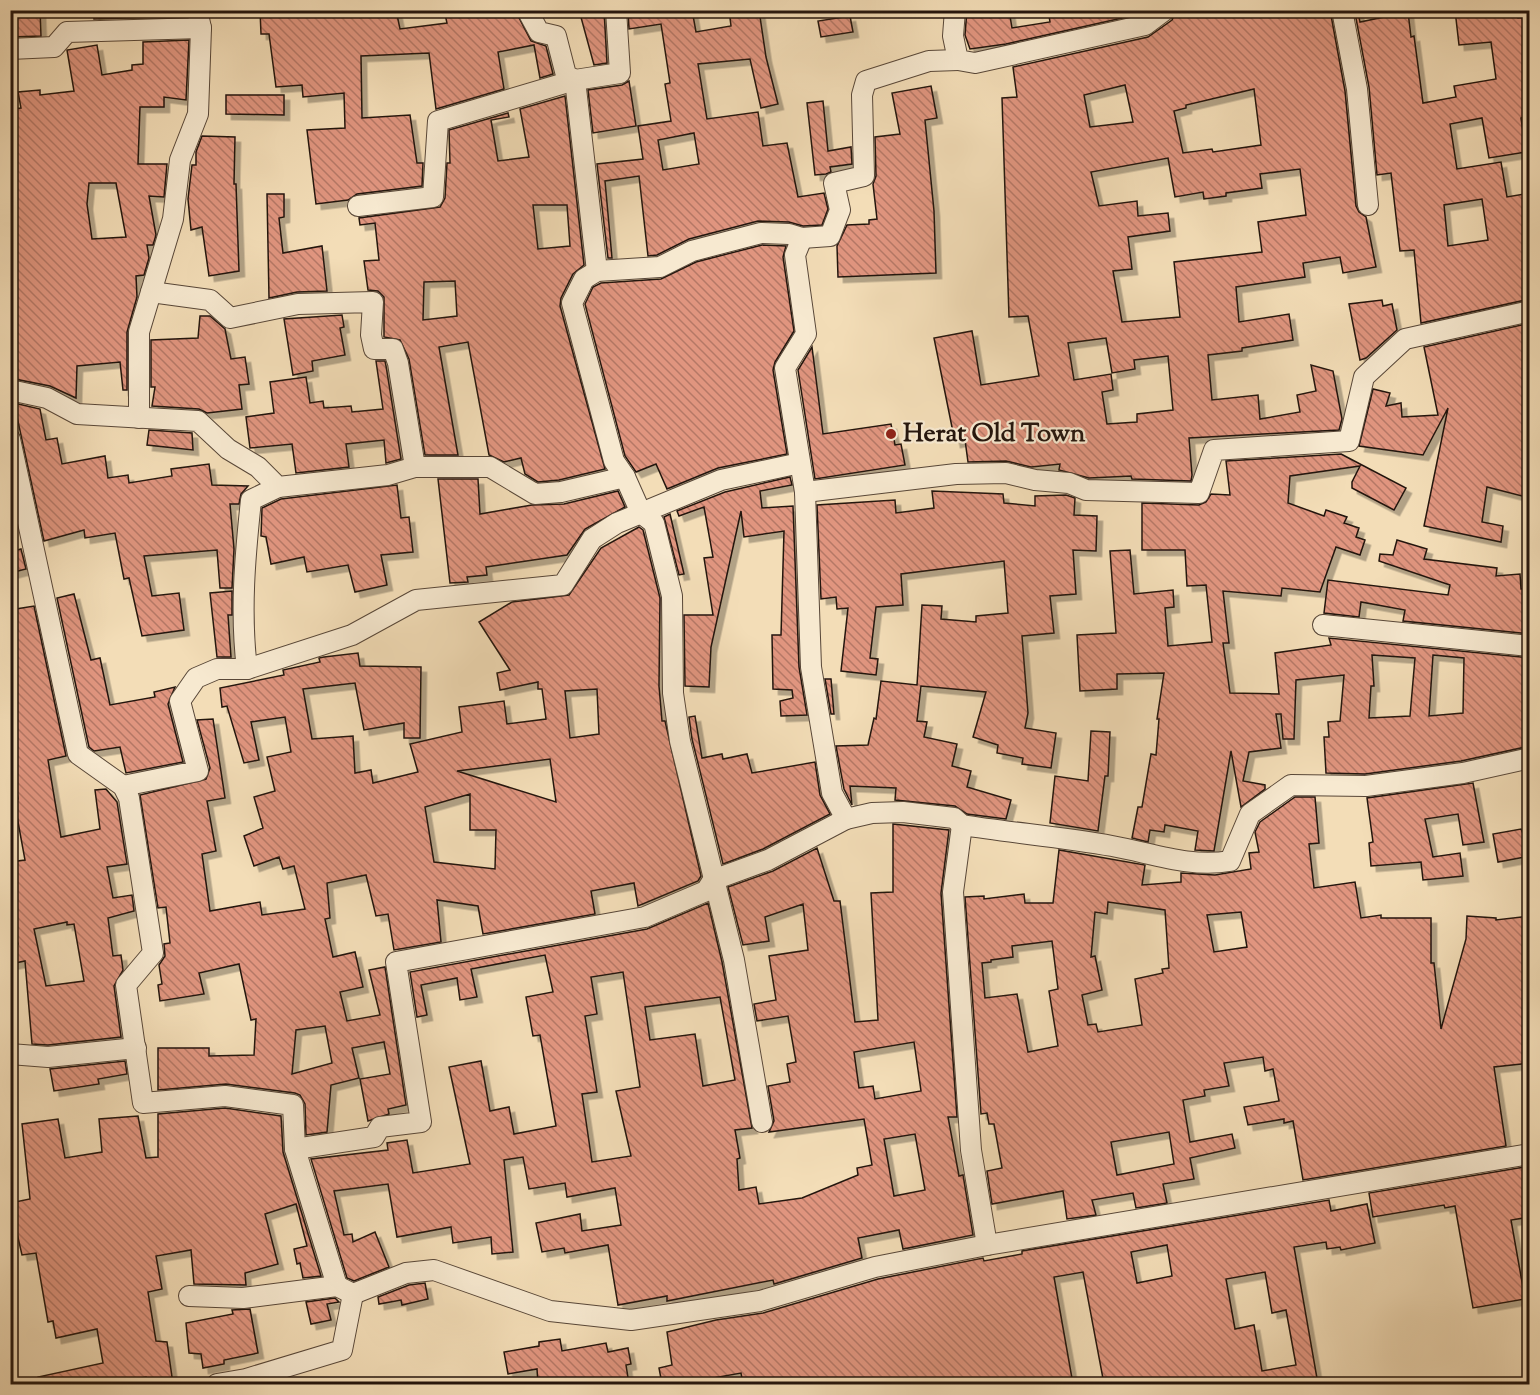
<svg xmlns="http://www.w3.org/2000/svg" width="1540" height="1395" font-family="'Sorts Mill Goudy',serif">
  <defs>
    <pattern id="building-back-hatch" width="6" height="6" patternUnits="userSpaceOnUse" patternTransform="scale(1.5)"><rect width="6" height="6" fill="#e0957f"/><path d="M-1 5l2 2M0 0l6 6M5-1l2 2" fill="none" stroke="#b57866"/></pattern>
    <filter id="shadow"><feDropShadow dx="5.5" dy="5.5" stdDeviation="0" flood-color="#0004"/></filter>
  </defs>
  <rect width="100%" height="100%" fill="#f3ddb7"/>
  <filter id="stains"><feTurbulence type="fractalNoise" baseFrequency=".00333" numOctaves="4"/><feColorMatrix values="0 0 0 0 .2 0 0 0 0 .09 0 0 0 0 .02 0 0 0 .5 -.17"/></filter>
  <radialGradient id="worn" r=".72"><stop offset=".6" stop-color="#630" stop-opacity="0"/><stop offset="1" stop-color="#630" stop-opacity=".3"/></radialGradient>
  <g fill="url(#building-back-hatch)" stroke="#24150d" stroke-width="1.5" fill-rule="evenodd" filter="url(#shadow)">
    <path d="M10 10H40L41 36 10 37Z"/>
    <path d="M93 10H185L186 16 94 19Z"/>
    <path d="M260 10H396L400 29 447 23 444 10H515L531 41 546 46 553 74 540 78 534 45 498 52 504 89 436 109 429 53 361 56 362 118 410 115 417 163H423L422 186 357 194 348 200 316 204 307 130 345 128 344 93 303 97 302 85 276 87 269 34H261Z"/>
    <path d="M579 10H604L607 63 594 65Z"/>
    <path d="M628 10H692L696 32 731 26 729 10H759L766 57 778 104 761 108 750 59 698 64 707 119 758 112 763 146 787 143 798 197 824 193 828 209 822 225 803 226 789 222 758 221 689 239 657 255 648 256 639 176 605 181 612 258H608L597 164 643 159 638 126 671 121 665 84 670 83 661 24 629 29ZM694 133 699 164 663 170 658 140Z"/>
    <path d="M967 10H1009L1012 28 1050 22 1048 10H1144L1140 14 1006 44 970 49 965 35Z"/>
    <path d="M1177 10H1330L1345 91 1356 206 1359 212 1366 217 1376 267 1343 273 1340 257 1303 263 1305 277 1236 287 1239 322 1289 314 1293 340 1242 348V351L1208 355 1212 400 1258 395 1260 419 1300 412 1297 395 1316 391 1311 365 1333 371 1342 419 1339 430 1189 438 1192 475 1191 481 1132 479 1131 476 1089 478 1059 470 1060 464 1031 467 1006 461 968 462 965 440 955 442 934 338 972 331 981 385 1039 376 1028 316 1009 317 1002 98 1017 97 1013 67 1148 37 1172 20ZM1125 85 1133 122 1090 127 1084 95ZM1254 89 1261 145 1213 152 1212 149 1183 153 1174 111 1186 108V105ZM1168 158 1175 197 1203 192 1204 199 1226 196V193L1262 188 1260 174 1300 169 1306 215 1258 222 1262 252 1174 262 1180 317 1122 322 1113 271 1132 269 1128 237 1170 231 1168 213 1138 216 1137 201 1099 206 1091 172ZM1106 338 1112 373 1135 369 1134 360 1168 356 1173 410 1137 414V422L1107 424 1102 392 1113 390 1111 374 1074 380 1068 343Z"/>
    <path d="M1455 10H1517L1518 18 1530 16V116L1521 118 1526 152 1489 158 1482 118 1450 124 1457 169 1501 162 1507 197 1530 193V299L1421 323 1414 250 1400 251 1391 173 1377 175 1369 87 1355 13 1358 12 1360 22 1408 12 1411 37 1414 36 1423 103 1456 97 1454 86 1496 79 1491 42 1459 45ZM1482 199 1488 240 1448 246 1444 205Z"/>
    <path d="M850 16 853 32 821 37 818 21Z"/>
    <path d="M189 40 186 100 164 97V107H140L138 164H167L164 197 149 196 156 235 153 245H147L149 258 144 275 136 276 137 297 127 332V390H123L120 362 77 366 76 398 50 386 15 379 10 332V109L21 108 18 92 40 90V95L74 91 67 50 97 45 102 75 132 70V65L143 64V42ZM89 183H116L126 237 92 239 87 204Z"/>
    <path d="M629 81 636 126 593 133 588 90 622 85Z"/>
    <path d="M931 86 937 118 925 120 934 211 936 273 838 277 837 246 847 225 869 224V220L877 219 873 184 876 176 875 137 900 134 892 93Z"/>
    <path d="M226 95H284V115L226 114Z"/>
    <path d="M565 96 584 265 573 274 561 298 560 306 605 469 559 480 538 482 525 474 521 458 504 462 489 455 468 342 439 347 458 455H425L409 359 400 340 384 337V297L378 291 368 290 364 261 379 260 375 223 360 225 359 218 440 207 445 198 447 163H450L449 130 508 113 509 117 491 120 498 161 529 157 520 109ZM533 205H567L570 246 538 249ZM455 281 457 316 423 320 424 282Z"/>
    <path d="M823 101 828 151 851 147 852 164 830 167 831 172 826 174 815 175 807 103Z"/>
    <path d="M202 136 235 137 234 184H236L239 271 209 276 202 227 191 230 188 199 192 165H196V152Z"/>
    <path d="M267 194H284V217L279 218 283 253 322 246 327 291 297 292 269 298Z"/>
    <path d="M762 245 786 246 783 257 794 331 775 362 773 370 787 454 718 468 667 489 656 464 636 472 625 456 585 304 593 287 601 283 661 279 696 262Z"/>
    <path d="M1382 300 1383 306 1392 304 1397 330 1366 358 1360 360 1349 304Z"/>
    <path d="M342 315 344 327 340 328 345 355 312 361 313 371 293 375 284 319Z"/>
    <path d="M200 316H210L225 329 231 359 245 357 249 384 239 385 242 409 207 413 199 409 152 406 155 387H151V340L198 338Z"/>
    <path d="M1530 323V498L1487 487 1482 522 1503 526 1501 542 1424 526 1448 408 1423 455 1359 446 1373 389 1390 393 1386 406 1401 403 1402 417 1438 415 1424 347Z"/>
    <path d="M812 347 823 434 891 424 895 445 901 444 905 465 815 479 798 370Z"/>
    <path d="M376 361H385L386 366 401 459 386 463 384 440 346 444 349 467 296 473 292 444 250 448 246 417 274 413 270 382 306 377 310 403 323 401 324 408 351 406 352 412 383 409Z"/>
    <path d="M14 403 40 409 46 440 57 438 62 464 105 456 108 478 128 475 129 483 172 476 171 469 209 464 212 485 248 486 241 494 239 504H230L234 549 232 588H220L217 550 144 556 152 596 179 593 184 630 142 636 129 578 124 579 115 533 85 538 84 530 44 541Z"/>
    <path d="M149 430 192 433 193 450 147 445Z"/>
    <path d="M1341 454 1406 488 1394 510 1352 488V482L1360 466 1290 476 1288 503 1324 516 1326 510 1347 517 1344 523 1359 528 1356 537 1365 540 1360 555 1336 547 1320 592 1282 588 1281 596 1223 591 1229 643H1223L1230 693 1279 694 1275 653 1331 645 1329 638 1530 658V746L1461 761 1365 774 1326 773 1324 737H1329L1328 722 1340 721 1344 675 1296 680 1294 739H1283L1281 714H1276L1281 748 1249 752 1243 781 1265 785V789L1241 807 1231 751 1214 851 1195 850 1198 831 1165 825 1164 832 1150 830 1148 842 1132 838 1138 807H1142L1151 754 1156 755 1159 719H1157L1164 673 1117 674V689L1080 691 1077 635 1116 633 1110 551 1130 550 1134 594 1173 590 1174 607 1165 608 1168 646 1212 642 1206 585 1187 586 1185 550H1142V503L1199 505 1206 502 1211 494 1230 495 1226 461ZM1372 655 1415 658 1410 716 1369 718 1371 686H1374ZM1433 655 1464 658 1463 713 1429 716Z"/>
    <path d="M790 477 792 485 760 491 762 508 793 506 799 667 807 715 781 716 780 701 793 698 792 690 773 689 772 635H781L784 531 744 537 741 511 711 647 709 687 685 686 684 615H713L704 558 713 557 704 507 679 516 677 511 725 492Z"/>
    <path d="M438 479H478L480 514 532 505 564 504 618 491 625 507 585 529 567 555 486 567 487 575 467 577 468 582 450 583Z"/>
    <path d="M397 485 401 518 409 517 413 552 381 555 387 585 355 592 348 565 307 572 304 557 271 564 266 537 261 536 262 508 281 499Z"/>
    <path d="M932 491 1003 494 1004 503 1035 506V496L1066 495 1075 498 1074 515 1097 516 1096 551 1073 550 1076 594 1050 596 1054 633 1022 636 1028 713 1025 728 1056 733 1051 768 1022 764 1023 758 997 753 998 745 973 737 986 692 921 686 917 721 927 722 924 737 957 744 952 766 971 771 967 787 1011 800 1006 819 967 814 955 806 895 800 896 788 850 786 852 805 844 789 836 746 868 745 874 718 876 719 881 681 917 685 922 605 942 606 941 619 976 622V616L1008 613 1004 561 901 574 903 605 876 607 870 658 878 659 876 675 841 671 848 608 837 609 836 597 821 599 817 505 895 500 896 513 934 508Z"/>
    <path d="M670 514 684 574 679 575 664 517Z"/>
    <path d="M639 527 643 530 660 598 659 686 662 721H665L701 876 698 881 638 906 634 883 591 891 595 914 483 934 478 906 437 900 441 942 394 950 388 914 376 916 366 875 327 883 330 918 325 919 333 957 355 952 363 987 340 992 347 1021 380 1015 369 970 385 967 406 1105 388 1109 389 1114 368 1121 360 1079 390 1074 384 1042 352 1048 359 1078 331 1085 327 1132 306 1135 305 1104 300 1095 295 1093 226 1084 158 1090V1048H209V1056L254 1055 256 1019 251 1020 239 964 199 973 204 994 160 1001 158 985 162 984 159 965 165 956 164 944 170 943 166 907 158 908 140 795 206 779 210 768 197 720 213 719 225 798 207 801 216 851 202 854 210 911 260 902 262 915 305 909 294 866 283 869 279 857 254 866 244 836 263 828 254 797 275 791 267 757 291 752 285 717 251 722 259 760 244 763 227 706 222 707 220 688 284 675 283 670 320 662 319 658 324 657 358 653 360 666 421 667 420 738H404V723L364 730 355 683 303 689 312 739 353 736 355 773 371 770 373 783 418 772 410 744 462 732 459 707 504 701 507 724 546 719 542 689H538V682L500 690 497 673 510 670 479 622 512 602 569 595 601 548ZM597 689 599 734 570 738 565 691ZM550 759 556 802 457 771ZM470 794V830H496L495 869 434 862 425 807ZM325 1026 332 1063 292 1074 296 1030Z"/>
    <path d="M1397 540 1427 549 1424 559 1497 568 1496 576 1520 574 1521 589 1530 588V634L1403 621 1405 610 1361 602 1359 617 1324 613 1328 580 1448 595 1450 585 1379 561 1380 554 1393 555Z"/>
    <path d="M21 549 26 569 10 573V552Z"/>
    <path d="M232 591V615H228L231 657H217L210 593Z"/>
    <path d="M74 594 91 660 100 658 110 705 155 697 154 692 175 687 168 704 183 762 126 773 120 747 94 751 89 747 57 598Z"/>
    <path d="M34 606 66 756 48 760 61 837 100 829 95 790 106 789 117 802 127 864 107 867 113 898 132 895 134 911 108 918 113 956 121 955 123 970 114 986 121 1037 48 1045 32 1044 25 961 10 964V946L18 944 10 913V862L25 860 14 800 18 799 10 748V610ZM67 922V925L74 924 84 981 46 986 34 929Z"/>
    <path d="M825 679H831L834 714H831Z"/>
    <path d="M695 716 702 758 722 754 723 759 747 754 752 773 815 762 820 795 830 814 763 849 723 864 692 739 689 717Z"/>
    <path d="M1091 731 1110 732 1108 776H1105L1098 831 1050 823 1055 776 1088 781Z"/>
    <path d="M1473 783 1484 842 1463 845 1458 814 1425 819 1433 857 1460 853 1463 876 1423 880 1421 862 1371 866 1369 843 1373 842 1367 798Z"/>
    <path d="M1295 797H1315L1319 843 1309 844 1314 888 1355 882 1361 918 1381 915V918H1431V963H1434L1441 1029 1466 939 1467 916 1496 918V920L1530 916V1063L1494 1067 1506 1146 1303 1180 1293 1121 1284 1123V1119L1248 1125 1244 1107 1279 1101 1273 1069 1265 1071 1263 1057 1224 1063 1229 1086 1204 1090 1205 1096 1183 1100 1190 1142 1232 1134 1235 1148 1190 1158 1194 1179 1163 1184 1167 1203 1136 1208 1133 1193 1092 1200 1096 1215 1067 1219 1063 1191 992 1204 987 1171 1002 1168 994 1124H989L987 1113 981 1114 965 897 984 896V899L1024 894 1025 903H1053L1059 850 1145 865 1142 885 1181 882V873L1215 875 1251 869 1249 853 1259 852 1255 832 1260 822ZM1108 902 1165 910 1169 968 1162 969 1163 973 1135 979 1142 1025 1098 1032 1096 1024 1088 1025 1082 995 1102 990 1095 956 1091 957 1095 912 1107 914ZM1241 912 1247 947 1214 952 1207 915ZM1052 941 1058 989 1049 991 1058 1046 1028 1052 1017 994 985 998 982 963 991 962V960L1013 957 1012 946ZM1169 1132 1174 1164 1117 1175 1111 1142Z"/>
    <path d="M893 824 949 830 941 893 957 1117H948L959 1176 963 1175 973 1235 903 1249 899 1230 858 1238 862 1258 774 1284 773 1280 667 1301V1296L618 1305 608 1245 565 1253 564 1248 542 1252 536 1223 580 1214 582 1231 621 1225 615 1188 567 1197 565 1183 529 1189 523 1157 504 1160 513 1252 492 1254 491 1237 453 1243 451 1227 397 1237 388 1184 334 1191 344 1235 352 1234 353 1242 375 1232 389 1267 354 1281 347 1278 311 1159 388 1150 387 1143 407 1140 413 1173 470 1164 449 1067 481 1061 490 1111 509 1107 514 1134 556 1126 540 1035 533 1036 526 997 553 992 545 955 471 969 477 997 460 1000 457 978 421 985 427 1015 417 1017 410 972 647 929 708 903 722 962 752 1128 735 1130 740 1158 737 1159 739 1190 756 1187 759 1204 802 1198 858 1175 857 1168 872 1165 864 1119 769 1132 774 1121 768 1086 790 1082 787 1064 796 1062 788 1016 757 1021 754 1004 776 1000 769 956 808 950 803 904 765 917 769 941 743 945 728 887 773 871 817 848 834 901H840L855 1022 878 1020 871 893 893 892ZM623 972 640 1087 616 1091 631 1156 592 1162 582 1094 597 1092 585 1016 597 1014 591 977ZM720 997 735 1080 703 1086 695 1034 650 1040 645 1007ZM914 1042 921 1091 875 1099 873 1086 859 1088 854 1052ZM915 1134 925 1190 894 1196 884 1139Z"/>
    <path d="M1521 829 1523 834 1530 833V856L1498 862 1493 834Z"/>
    <path d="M125 1061 127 1074 98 1079 99 1084 54 1091 50 1069Z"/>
    <path d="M225 1108 281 1116 283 1152 321 1276 303 1278 300 1263 297 1264 294 1249 307 1246 296 1204 265 1214 278 1264 245 1273 246 1285 194 1284 191 1250 156 1256 162 1289 148 1292 156 1341 167 1342 173 1384H148L146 1377 110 1384H38V1377L103 1363 97 1329 56 1338 53 1321 48 1322 36 1253 22 1255 10 1203 30 1199 22 1124 58 1119 65 1158 102 1152 99 1119 138 1116 146 1158 158 1157V1114Z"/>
    <path d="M1530 1166V1217L1511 1220 1525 1299 1473 1308 1455 1206 1445 1208 1444 1205 1373 1217 1369 1193Z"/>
    <path d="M1329 1200 1331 1211 1367 1204 1375 1243 1341 1250 1340 1247 1327 1249 1326 1242 1294 1247 1318 1384H1104L1083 1272 1054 1277 1073 1384H743L741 1373 707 1379 708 1384H686L685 1380 662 1384 659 1368 672 1365 667 1332 716 1320 763 1313 878 1279 983 1258 984 1261 1022 1254V1251ZM1167 1245 1172 1276 1137 1283 1131 1252ZM1265 1272 1272 1313 1286 1310 1296 1365 1262 1371 1254 1325 1235 1329 1226 1279Z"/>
    <path d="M425 1283 428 1299 402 1305 401 1300 379 1304 378 1297 409 1285Z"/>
    <path d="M335 1298 339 1302 327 1304 331 1320 311 1324 306 1302Z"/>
    <path d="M250 1309 258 1353 224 1360V1364L203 1368 201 1354 189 1353 186 1323 233 1314 232 1310Z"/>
    <path d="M560 1339 562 1351 606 1343 608 1352 628 1348 631 1364 626 1365 629 1384H538L537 1369 508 1374 504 1352 539 1346V1342Z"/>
  </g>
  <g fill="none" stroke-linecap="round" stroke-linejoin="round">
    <g stroke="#584738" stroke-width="22">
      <g id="minor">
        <path d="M527 10 539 32 556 36 566 75 575 80 597 271"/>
        <path d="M955 10 953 36 958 60 975 63 1145 25 1165 10"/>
        <path d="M1342 10 1357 89 1368 205"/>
        <path d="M10 49 54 47 67 32 201 28"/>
        <path d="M358 206 433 197 438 121 575 80 620 73 616 10"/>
        <path d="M802 238 795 255 806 334 785 368 805 492 811 667 832 793 846 819"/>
        <path d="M151 292 210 300 230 318 298 304 373 302 371 335 374 349H393L398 363 415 467"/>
        <path d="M10 390 47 398 77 414 198 421 228 449 258 467 278 487 388 475 415 467H490L535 494 561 492 625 477"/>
        <path d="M139 418V332L173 219 180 160 198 114 201 28 197 10"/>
        <path d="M10 439 78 754 123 786 129 798 153 953 126 985 143 1103 225 1096 293 1105 295 1149 337 1286"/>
        <path d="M805 492 956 474 1006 473 1035 480 1069 483 1086 490 1199 493 1214 450 1349 441 1364 377 1405 339 1530 311"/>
        <path d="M1323 625 1530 646"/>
        <path d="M247 669C240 612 245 557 251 500L278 487"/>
        <path d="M123 786 198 771 180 701 196 678 217 669H247L352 635 416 600 563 585 592 539 617 523 721 480 800 463"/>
        <path d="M962 825 953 892 971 1150 987 1245"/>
        <path d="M10 1054 48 1057 136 1048"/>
        <path d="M762 1122 734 960 680 741 673 693 672 596 654 523 641 513 625 477 614 461 572 303 584 279 597 271 660 267 692 251 761 233 789 234 802 238 830 236 840 210 834 183 864 176 862 95 866 81 929 61 958 60"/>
        <path d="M295 1149 374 1137 380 1127 421 1122 396 962 645 917 706 891 713 880 768 860 846 819 872 813 903 812 954 818 962 825C1012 833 1063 837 1112 846 1152 853 1189 868 1230 861L1250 814 1291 785 1366 786 1463 773 1530 758"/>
        <path d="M189 1296 243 1298 337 1286 353 1294 406 1273 434 1270 550 1311 631 1320 760 1301 875 1267 987 1245 1530 1154"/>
        <path d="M217 1384 246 1379 342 1350 353 1294"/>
      </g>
    </g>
    <use href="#minor" stroke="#f7e9d0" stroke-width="20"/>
  </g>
  <circle fill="#8f2418" stroke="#f7e9d0" stroke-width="2" cx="891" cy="434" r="6"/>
  <g text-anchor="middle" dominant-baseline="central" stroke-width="4.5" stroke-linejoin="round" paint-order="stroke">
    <g font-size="26" font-weight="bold" fill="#24150d" stroke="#f7e9d0" text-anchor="start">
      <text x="903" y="434">Herat Old Town</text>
    </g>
  </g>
  <rect width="1540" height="1395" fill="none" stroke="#f3ddb7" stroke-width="36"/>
  <rect x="12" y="12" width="1516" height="1371" fill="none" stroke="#24150d" stroke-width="3"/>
  <rect x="18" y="18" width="1504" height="1359" fill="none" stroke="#24150d" stroke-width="1.5"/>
  <rect width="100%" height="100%" filter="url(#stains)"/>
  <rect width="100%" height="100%" fill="url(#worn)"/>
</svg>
